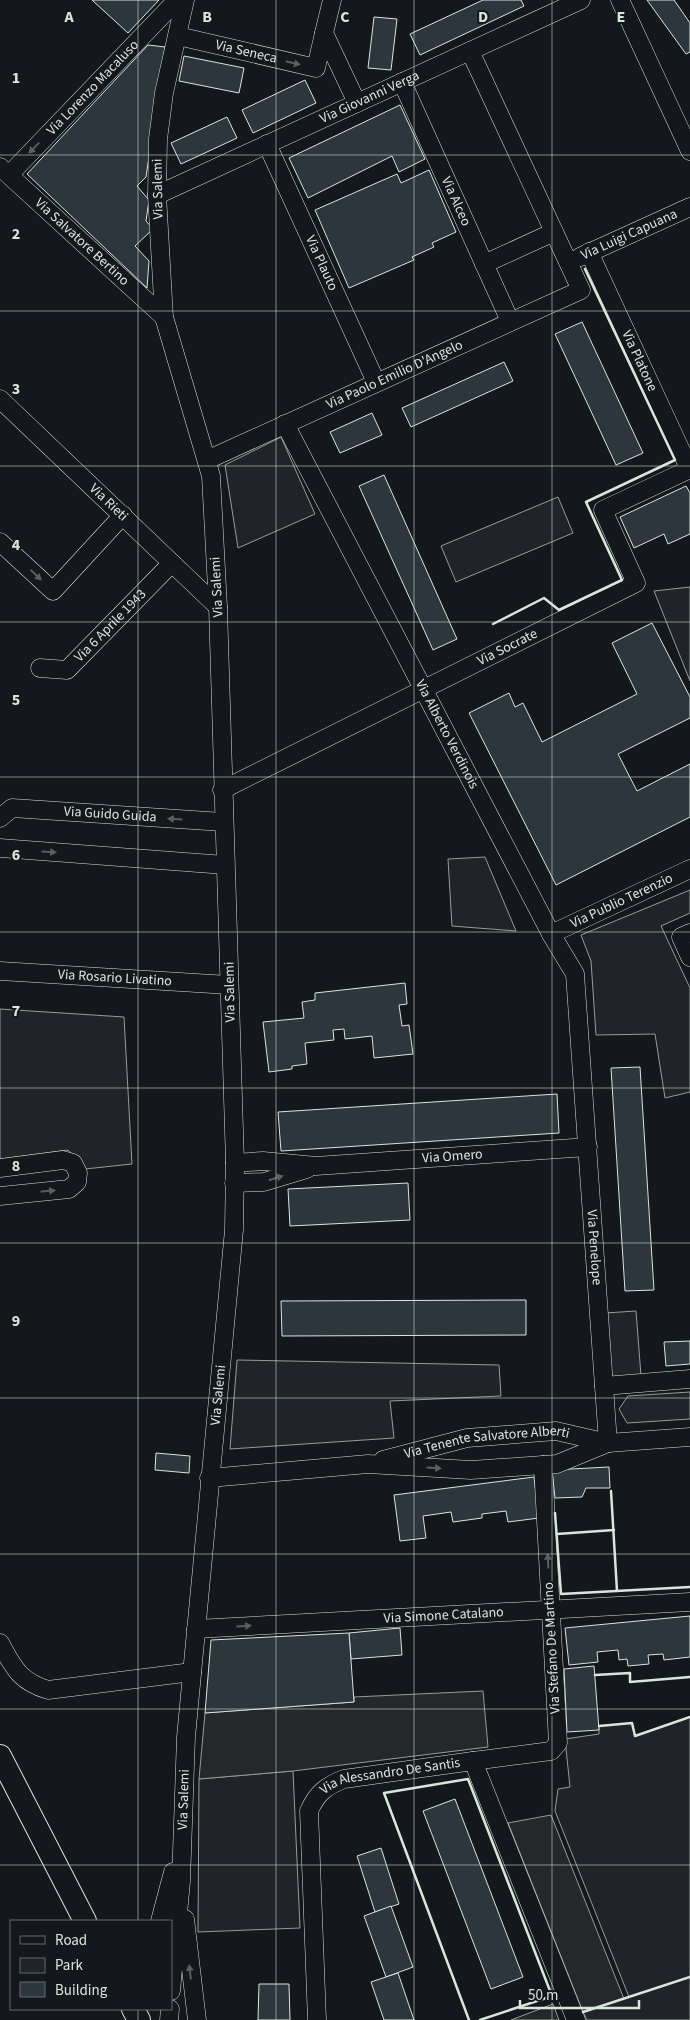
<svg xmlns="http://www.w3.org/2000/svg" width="690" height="2020" font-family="'Source Sans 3',sans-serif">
  <rect width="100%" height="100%" fill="#14181c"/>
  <g fill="#202428" stroke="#939e99">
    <path d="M281 437 315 514 238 548 225 465Z"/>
    <path d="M558 497 573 533 456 582 441 546Z"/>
    <path d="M690 587V681L654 591Z"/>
    <path d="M485 857 516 931 452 926 448 859Z"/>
    <path d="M690 890V913L661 926 690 988V1092L665 1098 655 1034 596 1035 591 961 581 935Z"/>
    <path d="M0 1009 124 1017 132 1164 85 1169 68 1150 0 1159Z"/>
    <path d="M636 1311 641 1376 609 1378 605 1313Z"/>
    <path d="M237 1360 499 1365 501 1396 390 1401 394 1438 230 1449Z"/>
    <path d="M690 1392V1419L627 1423 619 1409 628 1396Z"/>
    <path d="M690 1717V2020H587L583 2012 629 1997 555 1811 558 1789 570 1787 565 1739 599 1734V1726L632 1723 635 1736Z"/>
    <path d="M293 1771 300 1928 198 1932 199 1779Z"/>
  </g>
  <g fill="#24282b" stroke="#939e99">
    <path d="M483 1691 488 1747 293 1771 199 1779 205 1713 354 1702V1697Z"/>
    <path d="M551 1815 624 1999 583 2012 508 1823Z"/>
    <path d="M553 2004 559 2020H511Z"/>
  </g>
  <g fill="#2c363c" stroke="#d8e6dc">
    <path d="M92 0H159L128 33Z"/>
    <path d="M483 0H521L524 6 420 55 410 34Z"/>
    <path d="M647 0H674L690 23V52L686 54Z"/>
    <path d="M374 17 397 19 391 70 368 68Z"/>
    <path d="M148 45 165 47 146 177 137 186 149 200 146 221 153 229 135 246 149 261 147 288 27 174Z"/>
    <path d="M184 56 244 68 239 93 179 81Z"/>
    <path d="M305 80 316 103 253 133 242 110Z"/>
    <path d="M400 105 425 159 399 172 392 156 308 198 289 158Z"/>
    <path d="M227 117 237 138 181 164 171 143Z"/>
    <path d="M429 170 456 232 432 243 434 247 412 257 414 260 349 288 315 210 397 174 401 183Z"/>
    <path d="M582 322 643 453 616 465 555 334Z"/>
    <path d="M504 362 513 381 411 427 402 408Z"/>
    <path d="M372 413 382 435 340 453 330 432Z"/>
    <path d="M384 475 457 639 433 650 359 486Z"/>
    <path d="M686 486 690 493V534L668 544 664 534 634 548 620 517Z"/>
    <path d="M652 623 690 697V718L618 754 637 791 690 764V817L556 885 469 713 509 693 515 707 523 703 542 742 637 694 612 643Z"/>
    <path d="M405 983 407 1004 399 1005 402 1026 409 1025 413 1054 374 1058 372 1036 345 1039 344 1029 333 1030 334 1040 305 1043 307 1064 292 1066V1069L269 1072 263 1022 304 1018 302 1002 315 1000V993Z"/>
    <path d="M640 1067 654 1290 625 1291 611 1068Z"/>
    <path d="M557 1094 559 1133 281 1151 278 1112Z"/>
    <path d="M408 1183 410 1220 290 1226 288 1189Z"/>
    <path d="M526 1300V1335L282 1336 281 1301Z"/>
    <path d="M690 1341V1364L666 1366 664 1342Z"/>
    <path d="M156 1453 190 1456 189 1473 155 1470Z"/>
    <path d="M609 1467 610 1488H586L582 1497 555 1498 552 1470Z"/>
    <path d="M534 1477 539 1518 508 1522 506 1511 482 1514V1518L453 1522 451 1512 423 1516 426 1538 400 1541 394 1495Z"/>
    <path d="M690 1616V1657L664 1660 663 1654 648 1655 649 1664 628 1666 627 1659 619 1660 618 1650 597 1652 598 1662 569 1665 565 1628Z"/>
    <path d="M400 1628 402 1655 351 1659 349 1633Z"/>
    <path d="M349 1633 354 1702 205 1713 211 1640Z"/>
    <path d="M594 1666 599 1730 567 1732 564 1669Z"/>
    <path d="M455 1799 523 1977 491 1989 423 1811Z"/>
    <path d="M381 1848 399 1904 375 1912 357 1856Z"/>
    <path d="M391 1906 413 1967 386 1977 364 1916Z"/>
    <path d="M398 1973 414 2020H384L371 1982Z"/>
    <path d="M259 1984H289L290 2020H258Z"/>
  </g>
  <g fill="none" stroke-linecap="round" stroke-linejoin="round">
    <g stroke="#d8e6dc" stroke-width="19">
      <g id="minor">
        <path d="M332 0 324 33 357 103"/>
        <path d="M620 0 690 151"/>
        <path id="s1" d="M178 36 316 68 324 33"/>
        <path id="s2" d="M402 82 510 321"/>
        <path id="s3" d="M267 144 376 382"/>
        <path id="s4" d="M0 167 164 317"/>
        <path id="s5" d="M9 175 177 0"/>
        <path id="s6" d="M157 195 581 0"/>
        <path id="s7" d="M589 252 690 470"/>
        <path id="s8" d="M580 257 690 207"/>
        <path d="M484 264 554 232"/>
        <path id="s9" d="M0 399 218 607"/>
        <path id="s10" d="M285 424 551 934 575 974 608 1443"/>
        <path id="s11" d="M207 460 581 290 470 51"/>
        <path d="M0 542 53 591 123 515"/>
        <path id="s12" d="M40 668 67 670 172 563"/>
        <path id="s13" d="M222 790 636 583 603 510 690 469"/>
        <path id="s14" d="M0 818 12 808 223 822"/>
        <path d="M0 848 225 865"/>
        <path d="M690 933 681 937 690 957"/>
        <path id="s15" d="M551 934 690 869"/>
        <path id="s16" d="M0 971 229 985"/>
        <path id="s17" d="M235 1163 263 1161 316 1166 588 1147"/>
        <path d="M0 1168 63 1160 73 1163 78 1173 77 1182 69 1189 0 1196"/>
        <path d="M234 1183 264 1182 307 1169"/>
        <path d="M604 1386 690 1379"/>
        <path id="s18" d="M383 1460 467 1438 556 1431 608 1443 690 1437"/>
        <path d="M209 1478 368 1464 471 1470 557 1464 608 1443"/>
        <path id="s19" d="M196 1629 690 1602"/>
        <path d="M0 1643C14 1668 19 1681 48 1690L192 1672"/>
        <path d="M473 1761 551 1751 558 1743 543 1465"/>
        <path d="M185 1919 197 2020"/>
        <path d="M160 1921 173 1872"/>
        <path id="s20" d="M171 1991 181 1881 186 1737 234 1230 235 1163 218 607 211 476 164 317 157 195 158 139 164 93 185 0"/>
        <path d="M169 2020 170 2009"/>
        <path id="s21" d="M317 2020 309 1811C317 1793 326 1786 344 1779L473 1761 576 2020"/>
      </g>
    </g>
    <g stroke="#d8e6dc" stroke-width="24">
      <g id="major">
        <path d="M0 1756 85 1921"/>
        <path d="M133 2009 139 2020"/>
      </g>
    </g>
    <use href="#minor" stroke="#14181c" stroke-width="18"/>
    <use href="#major" stroke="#14181c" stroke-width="22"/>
    <g stroke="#d8e6dc" stroke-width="2.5">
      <path d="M493 624 544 598 559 610 622 580 586 502 675 460 585 269"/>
      <path d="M611 1491 617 1591"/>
      <path d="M555 1513 561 1594 690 1587"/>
      <path d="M557 1534 614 1530"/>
      <path d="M595 1675 630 1673V1682L690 1677"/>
      <path d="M599 1726 632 1723 635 1736 690 1717"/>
      <path d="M583 2012 690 1977"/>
      <path d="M469 2020 384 1793 468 1779 552 1996 480 2020"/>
    </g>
  </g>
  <defs><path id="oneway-solid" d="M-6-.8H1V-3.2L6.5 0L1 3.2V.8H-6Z" transform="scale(1.25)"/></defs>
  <g fill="#59605f">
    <use href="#oneway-solid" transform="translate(293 63) rotate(13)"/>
    <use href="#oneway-solid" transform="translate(34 148) rotate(134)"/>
    <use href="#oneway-solid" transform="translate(36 575) rotate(43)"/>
    <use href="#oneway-solid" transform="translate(175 819) rotate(-176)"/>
    <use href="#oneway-solid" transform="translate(49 852) rotate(4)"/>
    <use href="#oneway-solid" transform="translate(276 1178) rotate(-18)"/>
    <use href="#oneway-solid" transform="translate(48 1191) rotate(-6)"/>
    <use href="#oneway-solid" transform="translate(434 1468) rotate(3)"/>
    <use href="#oneway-solid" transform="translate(548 1561) rotate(-93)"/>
    <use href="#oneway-solid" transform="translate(244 1626) rotate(-3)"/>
    <use href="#oneway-solid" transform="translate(190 1972) rotate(-96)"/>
  </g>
  <path fill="none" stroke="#d8e6dc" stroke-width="1" stroke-opacity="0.55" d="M138 0V1921M276 0V2020M414 0V2020M552 0V2020M0 155H690M0 311H690M0 466H690M0 622H690M0 777H690M0 932H690M0 1088H690M0 1243H690M0 1398H690M0 1554H690M0 1709H690M0 1865H690M138 2009V2020"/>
  <g text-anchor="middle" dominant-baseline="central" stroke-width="4" stroke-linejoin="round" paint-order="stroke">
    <g font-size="14" fill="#d8e6dc" stroke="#14181c">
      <text stroke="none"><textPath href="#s1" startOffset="70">Via Seneca</textPath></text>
      <text stroke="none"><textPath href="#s5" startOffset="121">Via Lorenzo Macaluso</textPath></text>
      <text stroke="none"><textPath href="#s6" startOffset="234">Via Giovanni Verga</textPath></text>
      <text transform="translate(158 189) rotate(-91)">Via Salemi</text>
      <text stroke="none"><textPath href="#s2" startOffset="131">Via Alceo</textPath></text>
      <text stroke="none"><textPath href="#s8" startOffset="54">Via Luigi Capuana</textPath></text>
      <text stroke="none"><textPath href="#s4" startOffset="111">Via Salvatore Bertino</textPath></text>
      <text stroke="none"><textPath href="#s3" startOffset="131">Via Plauto</textPath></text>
      <text stroke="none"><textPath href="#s7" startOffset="120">Via Platone</textPath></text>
      <text stroke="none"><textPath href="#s11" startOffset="206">Via Paolo Emilio D'Angelo</textPath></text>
      <text stroke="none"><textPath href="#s9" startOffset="150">Via Rieti</textPath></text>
      <text transform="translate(217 587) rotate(-93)">Via Salemi</text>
      <text stroke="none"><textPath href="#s12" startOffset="89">Via 6 Aprile 1943</textPath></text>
      <text stroke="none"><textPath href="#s13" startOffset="319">Via Socrate</textPath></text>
      <text stroke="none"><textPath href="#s10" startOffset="350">Via Alberto Verdinois</textPath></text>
      <text stroke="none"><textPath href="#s14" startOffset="114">Via Guido Guida</textPath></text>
      <text stroke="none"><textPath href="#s15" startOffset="78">Via Publio Terenzio</textPath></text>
      <text stroke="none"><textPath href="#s16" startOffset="115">Via Rosario Livatino</textPath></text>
      <text transform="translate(230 992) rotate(-91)">Via Salemi</text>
      <text stroke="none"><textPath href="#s17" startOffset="218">Via Omero</textPath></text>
      <text stroke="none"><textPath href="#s10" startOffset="896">Via Penelope</textPath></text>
      <text stroke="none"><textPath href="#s20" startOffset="598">Via Salemi</textPath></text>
      <text stroke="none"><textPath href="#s18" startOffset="106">Via Tenente Salvatore Alberti</textPath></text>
      <text stroke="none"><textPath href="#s19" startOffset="248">Via Simone Catalano</textPath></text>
      <text transform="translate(552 1648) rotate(-93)">Via Stefano De Martino</text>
      <text stroke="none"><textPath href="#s21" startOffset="304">Via Alessandro De Santis</textPath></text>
      <text stroke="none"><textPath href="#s20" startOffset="192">Via Salemi</textPath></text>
    </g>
  </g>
  <g font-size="16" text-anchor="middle" font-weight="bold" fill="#d8e6dc" stroke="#14181c" stroke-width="4" stroke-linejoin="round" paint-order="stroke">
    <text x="69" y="22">A</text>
    <text x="207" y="22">B</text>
    <text x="345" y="22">C</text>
    <text x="483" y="22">D</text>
    <text x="621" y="22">E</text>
    <text x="16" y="83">1</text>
    <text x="16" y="239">2</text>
    <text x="16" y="394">3</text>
    <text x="16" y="550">4</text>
    <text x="16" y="705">5</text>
    <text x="16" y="860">6</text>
    <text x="16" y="1016">7</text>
    <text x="16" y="1171">8</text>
    <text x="16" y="1326">9</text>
  </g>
  <rect x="10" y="1920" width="162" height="90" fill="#14181c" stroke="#626a69"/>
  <rect x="20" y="1936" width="25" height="8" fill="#14181c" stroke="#626a69"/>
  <text x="55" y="1945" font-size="15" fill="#d8e6dc">Road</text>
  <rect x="20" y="1958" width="25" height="15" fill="#202428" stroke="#626a69"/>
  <text x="55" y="1970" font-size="15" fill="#d8e6dc">Park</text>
  <rect x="20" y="1982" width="25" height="15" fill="#2c363c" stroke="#626a69"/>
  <text x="55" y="1995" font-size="15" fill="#d8e6dc">Building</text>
  <path d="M520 2000v8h119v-8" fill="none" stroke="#d8e6dc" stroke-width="2.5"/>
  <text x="528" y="2000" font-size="15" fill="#d8e6dc" stroke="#14181c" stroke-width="4" paint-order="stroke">50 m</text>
</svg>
